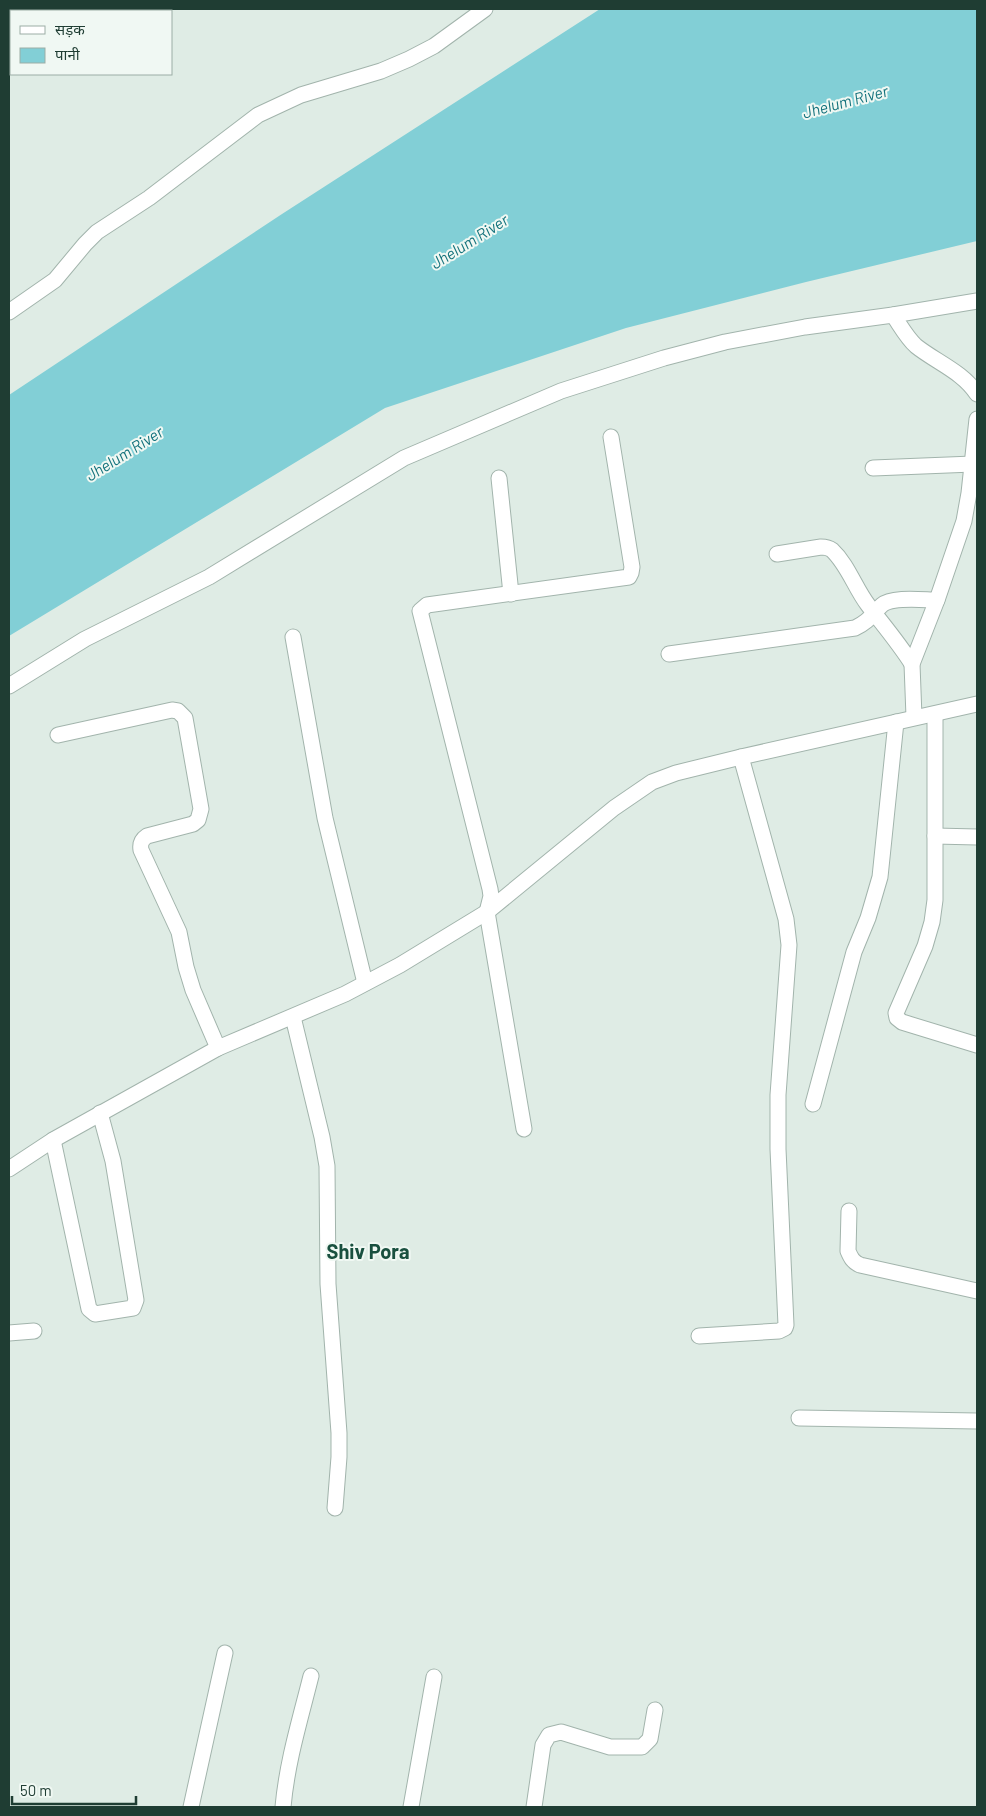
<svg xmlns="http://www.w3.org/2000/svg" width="986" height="1816" font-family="Barlow,'Noto Sans Devanagari',sans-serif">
  <rect width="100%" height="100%" fill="#dfece5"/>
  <path fill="#82cfd6" d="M600 9H977V241L806 282 626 328 385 408 9 636V395L282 214Z"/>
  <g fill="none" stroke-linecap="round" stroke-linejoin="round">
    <g stroke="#a2b4ac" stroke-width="17">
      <g id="minor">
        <path d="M9 312 55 280 85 244 97 232 149 198 258 115 301 95 381 71 409 59 434 46 485 9"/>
        <path d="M893 315C900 325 907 338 916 346 936 362 963 372 977 394"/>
        <path d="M873 468 973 464"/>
        <path d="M499 478 511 594"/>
        <path d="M777 554 821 547C825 547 828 547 832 550 848 565 855 588 868 605 884 626 898 642 912 664"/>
        <path d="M293 637 325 818 365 983"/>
        <path d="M669 654 855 628C870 621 872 614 882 605 892 596 924 600 937 600"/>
        <path d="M9 686 85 639 209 577 404 458 561 391 664 358 725 342 805 327 893 315 977 301"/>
        <path d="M935 715V900L932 922 925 946 896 1013 897 1018 902 1022 977 1045"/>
        <path d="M914 717 912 664 937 600 964 521 969 493 977 419"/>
        <path d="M58 735 172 710 178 711 185 718 201 809 198 820 193 824 147 836C141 840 140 844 141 850L179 932 186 967 193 990 218 1048"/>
        <path d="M935 836 977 837"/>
        <path d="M293 1017 322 1137 327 1166 328 1284 339 1433V1457L335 1508"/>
        <path d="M813 1104 854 952 868 918 880 877 896 722"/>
        <path d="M524 1129 487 912 491 896 490 889 420 611 427 605 629 577 631 573 632 567 611 437"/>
        <path d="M53 1140 89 1309 95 1314 133 1308 136 1300 113 1161 100 1113"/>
        <path d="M9 1169 53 1140 218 1048 345 994 400 965 487 912 614 808 652 782 676 773 741 757 977 704"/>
        <path d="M849 1211 848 1251C851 1258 853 1262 860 1265L977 1291"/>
        <path d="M9 1333 34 1331"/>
        <path d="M699 1336 779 1331 785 1328 786 1325 778 1149V1095L789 945 786 919 741 757"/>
        <path d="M799 1418 977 1421"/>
        <path d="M191 1807 225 1653"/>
        <path d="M283 1807C287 1762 300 1720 311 1676"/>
        <path d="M411 1807 434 1677"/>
        <path d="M534 1807 543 1745 549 1735 561 1732 610 1747H642L650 1739 655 1710"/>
      </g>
    </g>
    <use href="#minor" stroke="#fff" stroke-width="15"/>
  </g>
  <g text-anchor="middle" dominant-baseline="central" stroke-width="4" stroke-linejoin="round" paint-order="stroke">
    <g font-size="16" font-style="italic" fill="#15737d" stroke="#f0f8f3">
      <text transform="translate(845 101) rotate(-15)">Jhelum River</text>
      <text transform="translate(469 241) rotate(-32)">Jhelum River</text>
      <text transform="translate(124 453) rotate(-32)">Jhelum River</text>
    </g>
    <g font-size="20" font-weight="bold" fill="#19503f" stroke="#f0f8f3">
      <text x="368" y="1251">Shiv Pora</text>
    </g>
  </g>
  <rect width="986" height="1816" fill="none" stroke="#1f3d33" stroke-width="20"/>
  <rect x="10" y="10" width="162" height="65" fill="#f0f8f3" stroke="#9cada6"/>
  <rect x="20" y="26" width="25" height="8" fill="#ffffff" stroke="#9cada6"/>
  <text x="55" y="35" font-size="15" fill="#1f3d33">सड़क</text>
  <rect x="20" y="48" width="25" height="15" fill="#82cfd6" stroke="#9cada6"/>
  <text x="55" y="60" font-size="15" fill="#1f3d33">पानी</text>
  <path d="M12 1796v8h124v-8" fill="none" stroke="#1f3d33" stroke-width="2.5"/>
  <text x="20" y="1796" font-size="15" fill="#1f3d33" stroke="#f0f8f3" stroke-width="4" paint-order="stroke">50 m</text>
</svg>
